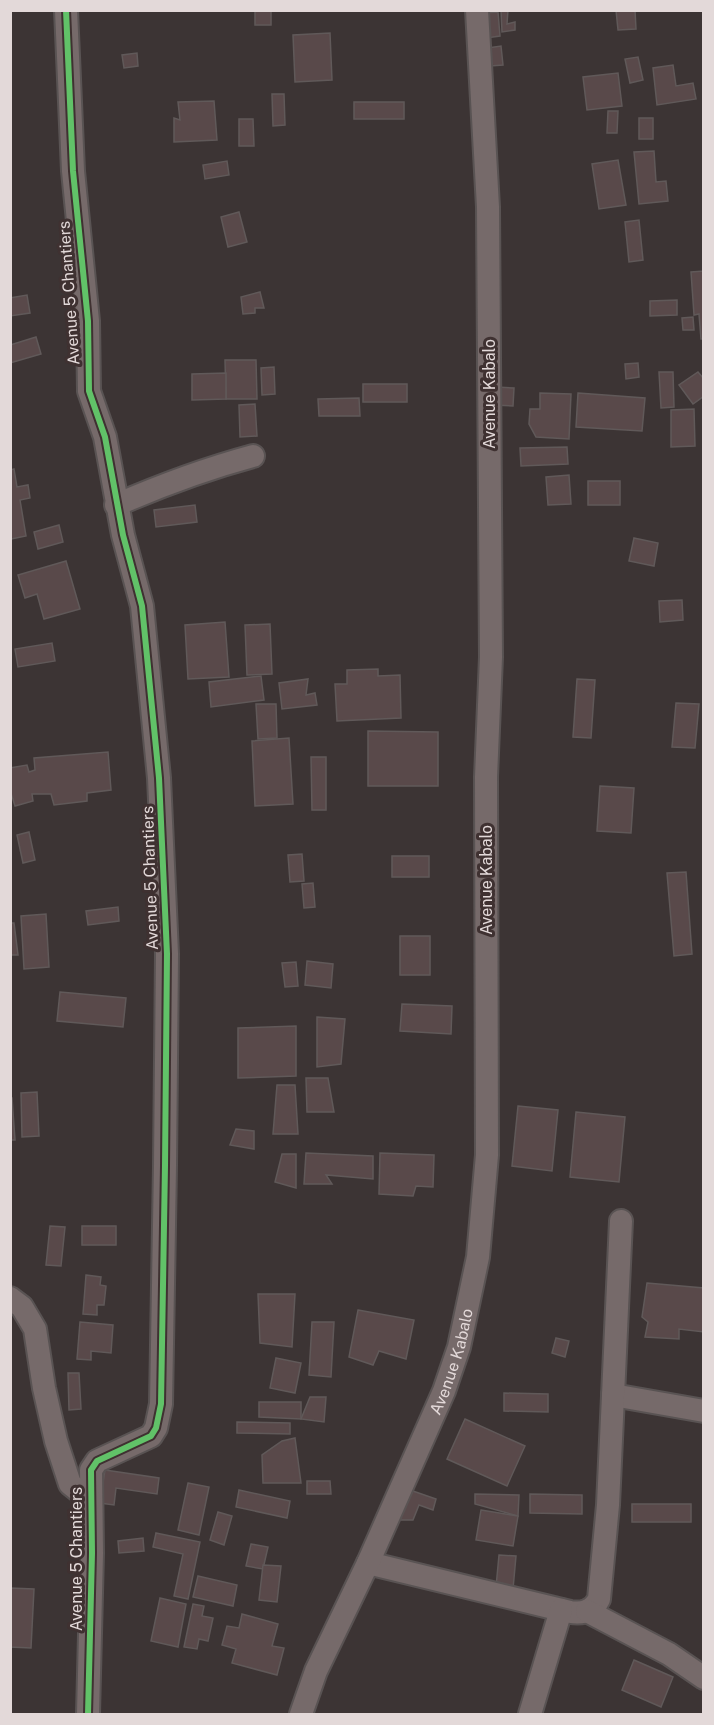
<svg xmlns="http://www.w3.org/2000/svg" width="714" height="1725" font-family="'Public Sans',sans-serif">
  <rect width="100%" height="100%" fill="#3c3434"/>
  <g fill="#59494a" stroke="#605959" stroke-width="1.5">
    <rect x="255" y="10" width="16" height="15"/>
    <path d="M501 10H508L507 24 515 22V30L502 32Z"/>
    <path d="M616 10H635L636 29 618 30Z"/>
    <path d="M498 12 500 36 486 38 484 13Z"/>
    <path d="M330 33 332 80 295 82 293 35Z"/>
    <path d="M501 46 503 65 490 66 488 48Z"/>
    <path d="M137 53 138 66 124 68 122 55Z"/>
    <path d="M638 57 643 80 630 83 625 59Z"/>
    <path d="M673 65 676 86 693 83 696 99 657 105 653 68Z"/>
    <path d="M618 73 622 106 587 110 583 77Z"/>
    <path d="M272 94H284L285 125 273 126Z"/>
    <path d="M214 101 217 140 174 142V118L180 120 178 102Z"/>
    <rect x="354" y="102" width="50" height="17"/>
    <path d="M608 111H618L617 133H607Z"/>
    <rect x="639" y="118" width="14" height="21"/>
    <path d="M239 119H253L254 146H239Z"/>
    <path d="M654 151 656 182 666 181 668 201 639 204 634 152Z"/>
    <path d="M618 160 626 205 599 209 592 164Z"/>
    <path d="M227 161 229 175 205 179 203 165Z"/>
    <path d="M239 212 247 242 228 247 221 217Z"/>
    <path d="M639 220 643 260 629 262 625 222Z"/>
    <path d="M704 271V339H701L699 314 694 315 691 272Z"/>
    <path d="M260 292 264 308H255V313L243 314 241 297Z"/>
    <path d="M27 295 30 313 10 316V298Z"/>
    <path d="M677 300V315L650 316V301Z"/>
    <path d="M693 317 694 330H683L682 318Z"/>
    <path d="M36 337 41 354 10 363V345Z"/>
    <path d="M225 360H256L257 399H226Z"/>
    <path d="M638 363 639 377 626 379 625 364Z"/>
    <path d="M274 367 275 394 262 395 261 368Z"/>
    <path d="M659 372H673L674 407 661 408Z"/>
    <path d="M698 372 704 379V396L693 404 679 385Z"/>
    <path d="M226 373V399L192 400V374Z"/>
    <rect x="363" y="384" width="44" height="18"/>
    <path d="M496 387 514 388 513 406 494 405Z"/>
    <path d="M540 393 571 394 569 439 536 437 529 424 530 409H540Z"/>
    <path d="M578 393 645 398 642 431 576 427Z"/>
    <path d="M359 398 360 416H319L318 399Z"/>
    <path d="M255 404 257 436 240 437 239 405Z"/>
    <path d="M694 409 695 446 671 447V410Z"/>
    <path d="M567 447 568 464 521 466 520 448Z"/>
    <path d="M14 469 17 487 28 485 30 498 20 500 26 536 11 539 10 470Z"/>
    <path d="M569 475 571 504 548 505 546 477Z"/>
    <rect x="588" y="481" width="32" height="24"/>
    <path d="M195 505 197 522 156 527 154 510Z"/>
    <path d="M59 525 63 542 38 549 34 532Z"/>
    <path d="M634 538 658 543 654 566 629 561Z"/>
    <path d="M66 561 80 609 44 619 37 594 25 598 18 575Z"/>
    <path d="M682 600 683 620 660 622 659 601Z"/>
    <path d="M225 622 229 677 188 679 185 625Z"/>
    <path d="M270 624 272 674 247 675 245 625Z"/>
    <path d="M52 643 55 661 18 667 15 649Z"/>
    <path d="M378 669V676L400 675 401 718 337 721 335 684H347V670Z"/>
    <path d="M261 676 264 700 211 707 209 682Z"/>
    <path d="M308 679 306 695 315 693 317 705 282 709 279 683Z"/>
    <path d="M577 679 595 680 591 738 573 737Z"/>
    <path d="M676 703 699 704 695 748 672 747Z"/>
    <path d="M256 704H276L277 738 258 739Z"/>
    <path d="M368 731 438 732V786H368Z"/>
    <path d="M289 738 293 804 255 806 252 741Z"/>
    <path d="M108 752 111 790 87 793V801L54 805 51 794H32L33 801 15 806 10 790V768L27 765 29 772 35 770 34 758Z"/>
    <path d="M311 757H326V810H312Z"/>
    <path d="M600 786 634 788 631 833 597 831Z"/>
    <path d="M29 832 35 860 23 863 17 835Z"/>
    <path d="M302 854 304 881 290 882 288 855Z"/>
    <rect x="392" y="856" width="37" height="21"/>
    <path d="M686 872 692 954 674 956 667 873Z"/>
    <path d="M313 883 315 907 304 908 302 884Z"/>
    <path d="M118 907 119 921 88 925 86 911Z"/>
    <path d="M46 914 49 967 24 969 21 916Z"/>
    <path d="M10 923H14L18 955H10Z"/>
    <rect x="400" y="936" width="30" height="39"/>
    <path d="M307 961 333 964 331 988 305 985Z"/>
    <path d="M296 962 298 986 285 987 282 963Z"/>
    <path d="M60 992 126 998 123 1027 57 1021Z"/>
    <path d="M402 1004 452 1006 451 1034 400 1031Z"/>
    <path d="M317 1017 345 1019 341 1064 317 1067Z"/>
    <path d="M296 1026V1076L238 1078V1028Z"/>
    <path d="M306 1078H328L334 1112H307Z"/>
    <path d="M277 1085H295L298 1134H273Z"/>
    <path d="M37 1092 39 1136 22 1137 21 1093Z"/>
    <path d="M10 1098H12L15 1140H10Z"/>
    <path d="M518 1106 558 1110 552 1171 512 1166Z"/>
    <path d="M576 1112 625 1117 619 1182 570 1177Z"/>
    <path d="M236 1129 254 1131V1149L230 1145Z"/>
    <path d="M306 1153 373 1156V1179L326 1175 332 1184H304Z"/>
    <path d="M380 1153 434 1155 433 1187 416 1186 413 1196 379 1194Z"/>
    <path d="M282 1154H296V1188L275 1182Z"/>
    <path d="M50 1226 65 1227 61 1266 46 1265Z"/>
    <rect x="82" y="1226" width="34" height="19"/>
    <path d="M86 1275 101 1277 100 1285 106 1286 104 1305H97V1315L83 1314Z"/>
    <path d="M647 1283 704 1288V1332L679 1329V1339L645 1337 648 1322 642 1317Z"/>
    <path d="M258 1294H295L292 1347 260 1343Z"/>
    <path d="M358 1310 414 1320 406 1359 379 1351 373 1365 349 1357Z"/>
    <path d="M80 1322 113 1325 111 1353 91 1351V1360L77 1359Z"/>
    <path d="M312 1322H334L331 1377 309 1375Z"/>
    <path d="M556 1338 569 1341 565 1357 552 1353Z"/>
    <path d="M276 1358 301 1363 295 1393 270 1388Z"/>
    <path d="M68 1373H79L81 1409 69 1410Z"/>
    <path d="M504 1393 548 1394V1412L504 1411Z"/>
    <path d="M310 1397H326L324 1422 301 1419Z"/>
    <path d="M259 1402H301V1419L259 1417Z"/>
    <path d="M465 1419 525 1446 507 1486 447 1459Z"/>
    <path d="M237 1422 290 1423V1434L237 1433Z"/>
    <path d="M295 1438 301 1483H263L262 1455 282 1441Z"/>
    <path d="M105 1470 159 1478 157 1494 116 1488 114 1505 100 1503Z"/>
    <path d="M307 1481H330L331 1494H307Z"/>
    <path d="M188 1483 209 1487 199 1535 178 1530Z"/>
    <path d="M239 1490 290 1501 287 1518 236 1507Z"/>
    <path d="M410 1490 436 1499 433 1510 419 1505 413 1520H400Z"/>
    <path d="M475 1494 519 1495 518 1516 475 1504Z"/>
    <path d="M530 1494 582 1495V1514L530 1513Z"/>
    <rect x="632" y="1504" width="59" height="18"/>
    <path d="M481 1510 518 1516 513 1546 476 1540Z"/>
    <path d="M218 1512 232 1516 224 1545 210 1540Z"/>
    <path d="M156 1533 200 1542 188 1599 174 1596 183 1554 153 1547Z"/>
    <path d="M143 1538 144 1551 119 1553 118 1541Z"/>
    <path d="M251 1544 268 1547 263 1569 246 1566Z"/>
    <path d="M499 1555 516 1556 513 1589 496 1587Z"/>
    <path d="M263 1565 281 1566 277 1602 259 1600Z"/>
    <path d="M198 1576 237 1585 233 1606 193 1597Z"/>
    <path d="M10 1588 34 1589 31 1648 10 1647Z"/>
    <path d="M160 1598 186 1604 178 1647 151 1641Z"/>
    <path d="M193 1604 204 1606 202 1616 213 1618 208 1641 199 1639 197 1649 184 1647Z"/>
    <path d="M242 1614 278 1624 272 1646 284 1648 277 1675 232 1663 236 1649 222 1645 227 1626 239 1628Z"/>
    <path d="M634 1660 673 1677 661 1707 622 1690Z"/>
  </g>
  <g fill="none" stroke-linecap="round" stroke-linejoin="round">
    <g stroke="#595353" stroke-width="26">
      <g id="street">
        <path d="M66 10 73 171 88 321 89 391 105 437 123 535 142 606 159 778 167 954 165 1166 161 1404 156 1428 151 1436 97 1461 91 1470 92 1553 88 1714"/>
        <path d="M116 505C162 485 205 469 253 456"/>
        <path d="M10 1298 22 1307 35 1329 44 1388 56 1441 70 1484 90 1500"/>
        <path d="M613 1395 704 1411"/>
        <path d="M368 1563 570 1612C583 1614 593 1611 599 1599L608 1505 621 1221"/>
        <path d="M587 1611 669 1654 704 1678"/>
        <path id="s1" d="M301 1714 316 1671 368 1563 444 1391 459 1347 478 1257 487 1155 486 777 491 657 488 207 477 10"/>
        <path d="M530 1714 561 1610"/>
      </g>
    </g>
    <use href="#street" stroke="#766a6a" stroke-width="22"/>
    <g stroke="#3f3131" stroke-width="10">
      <path id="cycleway" d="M66 10 73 171 88 321 89 391 105 437 123 535 142 606 159 778 167 954 165 1166 161 1404 156 1428 151 1436 97 1461 91 1470 92 1553 88 1714"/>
    </g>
    <use href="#cycleway" stroke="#61c268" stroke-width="6"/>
  </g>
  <g text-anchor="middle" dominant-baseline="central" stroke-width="6" stroke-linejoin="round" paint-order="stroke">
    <g font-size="16" fill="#e3d9d9" stroke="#3f3131">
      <text transform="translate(69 293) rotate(-94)">Avenue 5 Chantiers</text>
      <text transform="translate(489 394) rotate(-90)">Avenue Kabalo</text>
      <text transform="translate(150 878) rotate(-92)">Avenue 5 Chantiers</text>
      <text transform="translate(486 880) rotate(-90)">Avenue Kabalo</text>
      <text stroke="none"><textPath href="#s1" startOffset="384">Avenue Kabalo</textPath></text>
      <text transform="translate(76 1559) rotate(-90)">Avenue 5 Chantiers</text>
    </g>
  </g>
  <rect width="714" height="1725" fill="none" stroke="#e3d9d9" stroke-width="24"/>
</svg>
